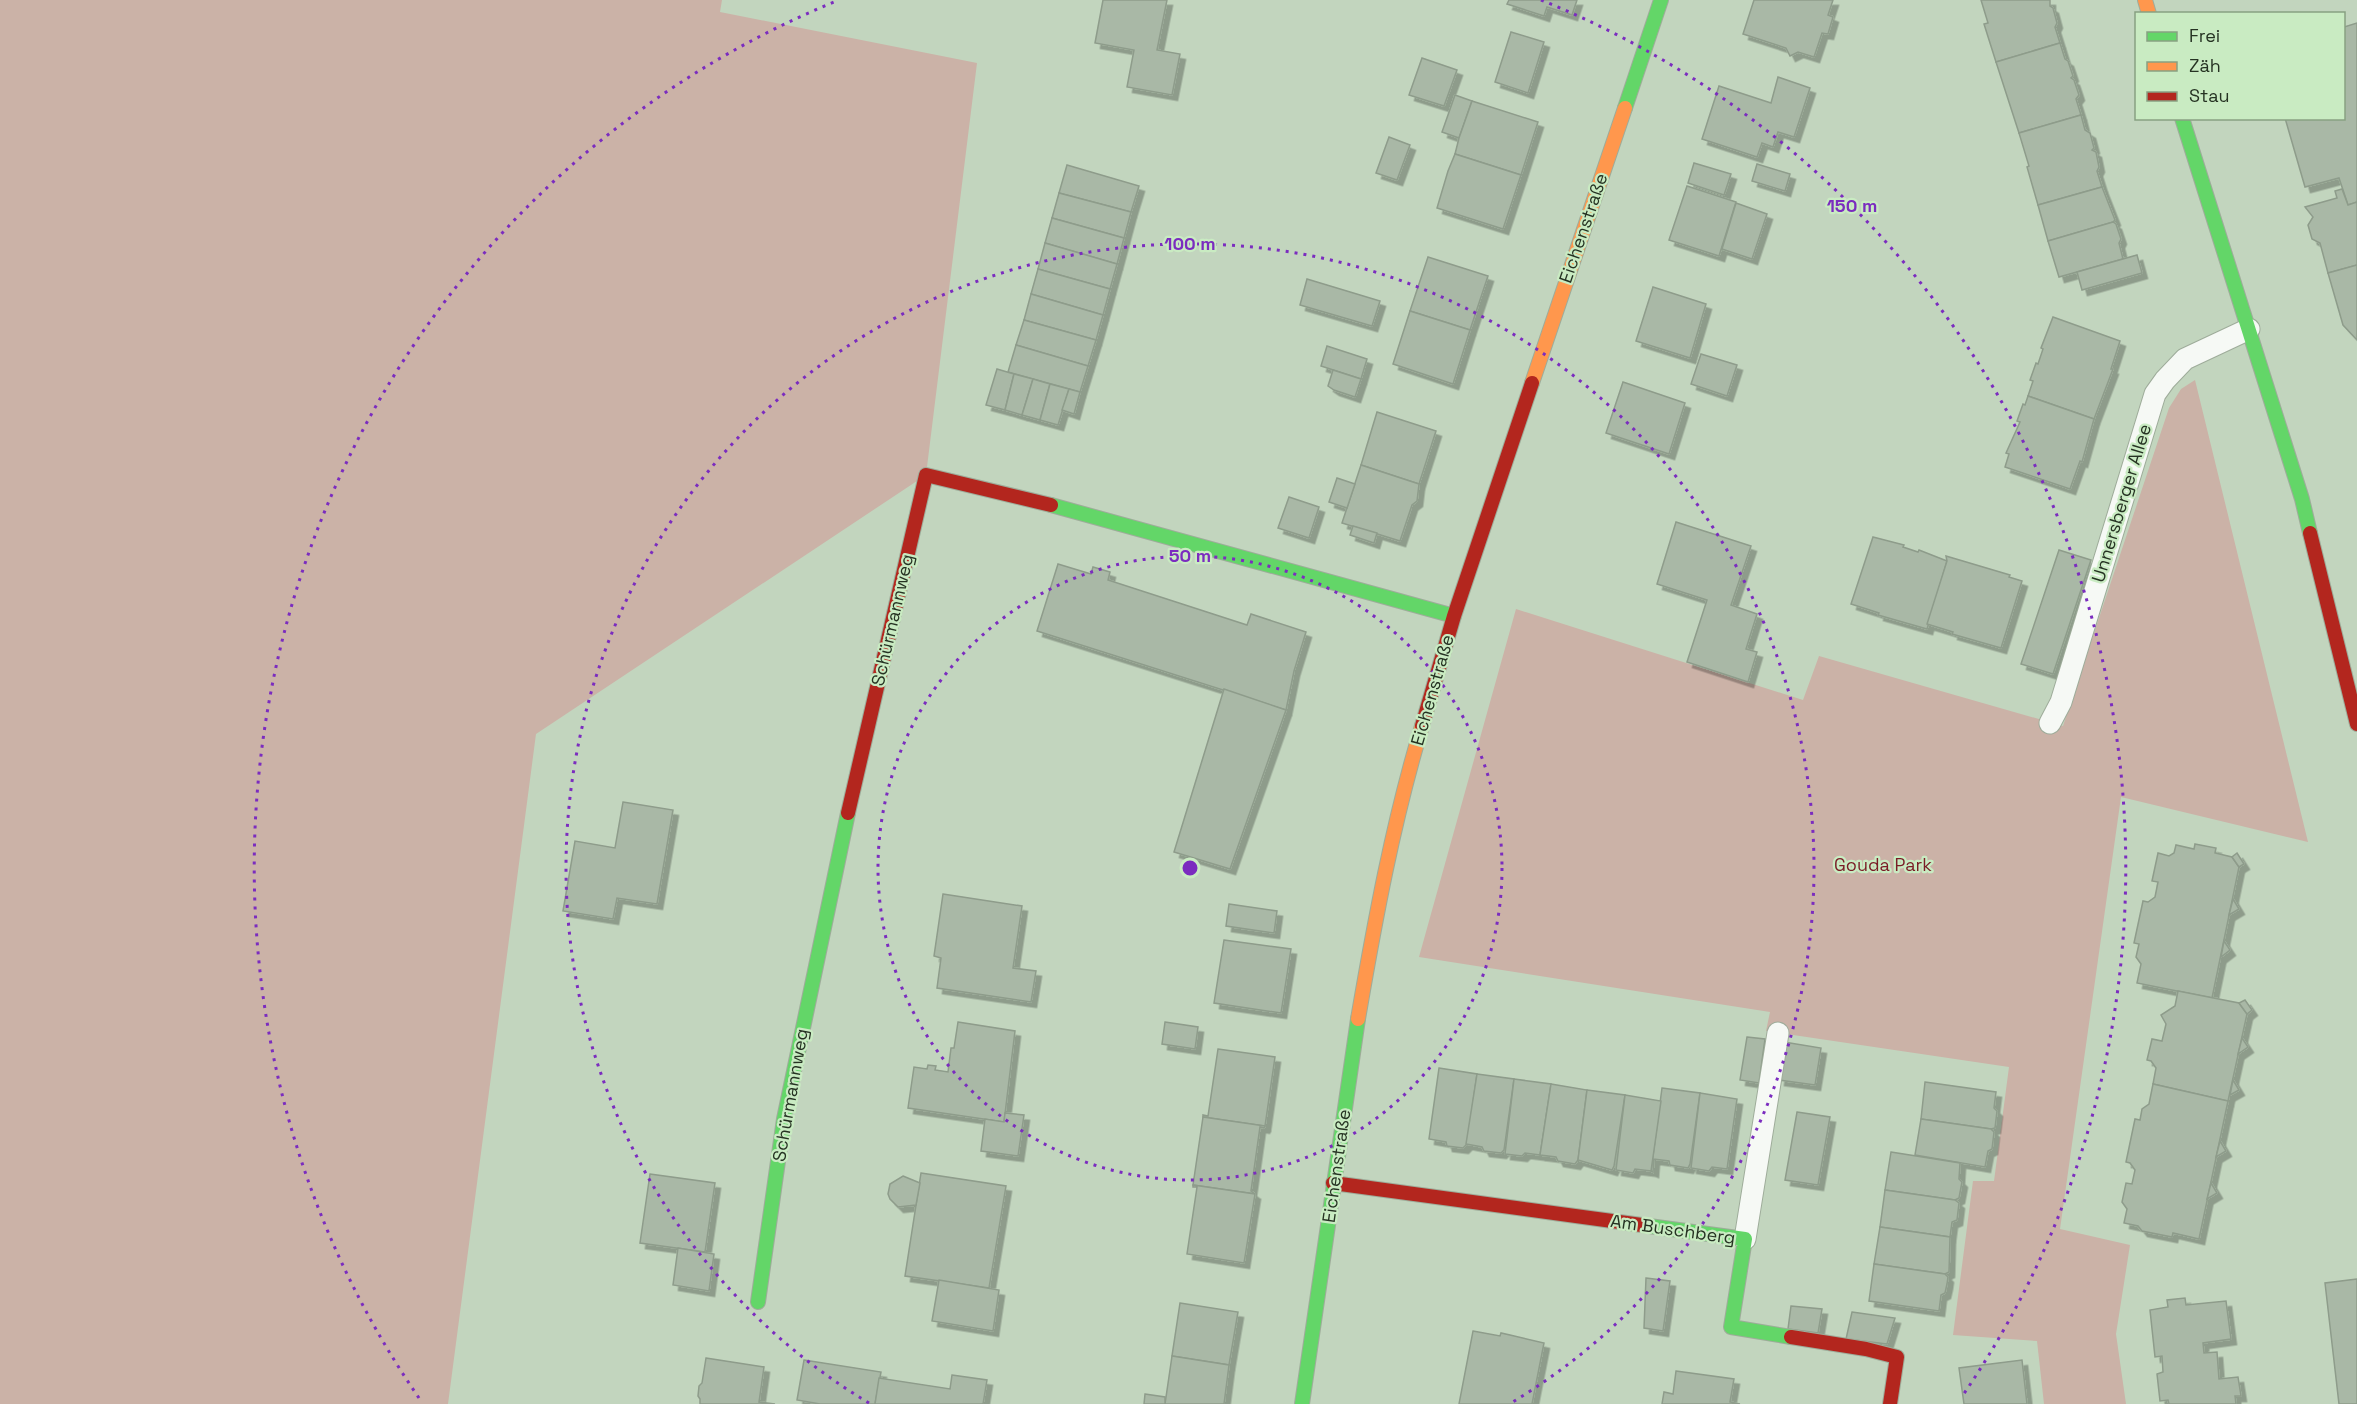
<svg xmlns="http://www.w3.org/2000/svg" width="2357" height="1404" font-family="'Space Grotesk',sans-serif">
  <defs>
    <filter id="shadow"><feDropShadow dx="5.5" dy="5.5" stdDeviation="0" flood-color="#0004"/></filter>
  </defs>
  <rect width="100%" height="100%" fill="#c2d5be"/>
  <g fill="#cbb2a7">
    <path d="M0 0H722L720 12 977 63 926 475 536 734 448 1404H0Z"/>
    <path d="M2195 380 2308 842 2121 797 2060 1229 2130 1245 2116 1334 2126 1404H2044L2037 1341 1953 1335 1973 1181H1994L2009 1067 1766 1031 1770 1012 1419 957 1516 609 1803 700 1819 656 2063 726 2169 408 2181 389Z"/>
  </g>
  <g fill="#a9b8a6" stroke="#8e9c8b" stroke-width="1.5" filter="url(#shadow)">
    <path d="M1103 0H1167L1157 50 1180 54 1172 95 1127 87 1134 50 1095 43Z"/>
    <path d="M1509 0H1577L1572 15 1547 7 1544 16 1507 4Z"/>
    <path d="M1754 0H1833L1828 15 1833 17 1828 34 1822 33 1814 57 1798 52 1790 56 1786 48 1743 34Z"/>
    <path d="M1981 0H2050V6L2053 8 2057 23 2055 27 2060 43 1996 62 1984 24 1988 23Z"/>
    <path d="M2357 23V202L2348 205 2339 178 2305 187 2285 118H2344V27Z"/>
    <path d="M1511 32 1544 42 1528 93 1495 82Z"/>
    <path d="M2060 43 2065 59 2068 61 2073 76 2071 78 2074 80 2079 95 2076 99 2081 115 2019 133 1996 62Z"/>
    <path d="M1422 58 1457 70 1444 106 1409 95Z"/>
    <path d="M1778 77 1810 88 1794 137 1778 132 1773 147 1762 143 1757 157 1702 139 1719 86 1771 103Z"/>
    <path d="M1455 95 1472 101 1459 138 1442 132Z"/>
    <path d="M1472 101 1538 122 1521 175 1455 154 1459 138Z"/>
    <path d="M2081 115 2085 130 2090 133 2094 148 2092 150 2096 152 2099 167 2097 171 2102 187 2038 205 2027 167 2029 166 2019 133Z"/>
    <path d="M1389 137 1410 145 1397 180 1376 173Z"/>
    <path d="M1455 154 1521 175 1503 229 1437 208 1448 171Z"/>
    <path d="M1694 163 1731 174 1724 195 1688 183Z"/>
    <path d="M1757 164 1790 174 1785 191 1752 181Z"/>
    <path d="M1067 165 1139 186 1131 212 1059 193Z"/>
    <path d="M1687 186 1736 202 1719 256 1669 240Z"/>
    <path d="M2102 187 2115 220 2113 222 2048 241 2038 205Z"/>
    <path d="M2342 189 2348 205 2357 202V265L2328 273 2320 243 2312 239 2308 225 2313 217 2305 207 2337 198 2335 191Z"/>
    <path d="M1059 193 1131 212 1124 238 1052 218Z"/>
    <path d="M1736 203 1767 214 1752 259 1722 249Z"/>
    <path d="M1052 218 1124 238 1117 264 1045 243Z"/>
    <path d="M2113 222 2116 224 2121 239 2119 243 2123 259 2059 277 2048 241Z"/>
    <path d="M1045 243 1117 264 1110 289 1038 269Z"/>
    <path d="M2137 255 2142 273 2082 290 2077 272Z"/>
    <path d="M1428 257 1488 276 1470 330 1410 311Z"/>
    <path d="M2357 265V340L2343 325 2328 273Z"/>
    <path d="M1038 269 1110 289 1103 315 1031 294Z"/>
    <path d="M1307 279 1380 301 1372 326 1300 305Z"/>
    <path d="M1653 287 1706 304 1690 358 1636 341Z"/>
    <path d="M1031 294 1103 315 1096 340 1024 320Z"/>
    <path d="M1410 311 1470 330 1453 384 1393 364Z"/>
    <path d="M2053 317 2120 341 2111 369H2113L2094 419 2028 396 2033 381 2030 380 2036 363 2038 364 2043 349 2041 348Z"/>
    <path d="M1024 320 1096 340 1088 366 1016 345Z"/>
    <path d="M1016 345 1088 366 1080 392 1008 372Z"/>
    <path d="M1327 346 1367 359 1361 379 1321 366Z"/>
    <path d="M1701 354 1737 365 1727 396 1691 384Z"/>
    <path d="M997 369 1014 374 1005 410 986 405Z"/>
    <path d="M1333 370 1361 379 1355 397 1334 390 1328 386Z"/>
    <path d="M1014 374 1033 379 1022 415 1005 410Z"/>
    <path d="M1033 379 1050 384 1040 420 1022 415Z"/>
    <path d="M1623 382 1685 403 1669 454 1606 433Z"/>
    <path d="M1050 384 1069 389 1058 425 1040 420Z"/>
    <path d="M1069 389 1080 392 1074 414 1062 410Z"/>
    <path d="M2028 396 2094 419 2082 462 2080 461 2070 489 2005 467 2009 454 2006 453 2020 422 2017 421 2023 404 2025 405Z"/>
    <path d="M1377 412 1436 431 1419 484 1361 465Z"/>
    <path d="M1361 465 1419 484 1417 501 1412 505 1400 541 1342 523Z"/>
    <path d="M1337 478 1355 484 1347 508 1329 502Z"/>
    <path d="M1289 497 1319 507 1309 538 1278 528Z"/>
    <path d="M1676 522 1751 546 1731 605 1757 614 1746 649 1757 652 1748 682 1687 662 1707 600 1657 584Z"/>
    <path d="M1353 526 1377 533 1374 543 1350 535Z"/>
    <path d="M1873 537 1904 545 1903 547 1918 552 1919 550 1947 561 1927 629 1878 615 1879 613 1851 604Z"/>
    <path d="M2059 550 2091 560 2053 674 2021 664Z"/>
    <path d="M1946 556 2010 575 2009 577 2022 581 2001 648 1952 634 1953 632 1927 624 1947 561Z"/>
    <path d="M1058 564 1091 574 1093 567 1110 572 1108 580 1247 625 1251 614 1306 632 1294 671 1286 710 1037 631Z"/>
    <path d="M1224 689 1286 710 1230 869 1174 852Z"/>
    <path d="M623 802 673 810 657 904 617 898 613 919 563 911 575 841 615 848Z"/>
    <path d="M2195 844 2216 848 2215 853 2232 857 2239 867 2212 998 2137 983 2141 964 2136 957 2139 944 2134 943 2143 901 2148 902 2155 897 2158 882 2152 881 2158 853 2169 856 2174 853 2176 845 2194 849Z"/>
    <path d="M2237 853 2244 864 2239 867 2232 857Z"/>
    <path d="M943 894 1022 906 1013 968 1036 971 1031 1002 937 988 941 958 934 956Z"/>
    <path d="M2233 899 2239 909 2229 915Z"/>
    <path d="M1229 904 1277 911 1274 933 1226 926Z"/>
    <path d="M1224 940 1291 949 1281 1013 1214 1003Z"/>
    <path d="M2224 941 2230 950 2221 957Z"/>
    <path d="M2178 991 2239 1003 2247 1014 2228 1101 2153 1084 2156 1068 2151 1061 2147 1060 2152 1039 2162 1041 2166 1024 2161 1015 2175 1006Z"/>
    <path d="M2245 1000 2252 1010 2247 1014 2239 1003Z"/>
    <path d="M958 1022 1015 1031 1004 1122 908 1108 914 1067 927 1069 928 1065 936 1066 935 1070 948 1072 951 1048H954Z"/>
    <path d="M1165 1022 1198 1027 1195 1049 1162 1044Z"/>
    <path d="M1747 1037 1765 1039 1759 1083 1740 1080Z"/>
    <path d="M2242 1038 2248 1047 2238 1054Z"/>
    <path d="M1784 1042 1821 1048 1815 1085 1779 1080Z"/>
    <path d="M1218 1049 1275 1057 1265 1126 1203 1117V1115L1208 1116Z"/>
    <path d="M1439 1068 1477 1074 1467 1144 1463 1148 1447 1146 1446 1142 1429 1139Z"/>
    <path d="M1477 1074 1514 1079 1504 1150 1501 1153 1484 1151 1482 1147 1466 1144Z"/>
    <path d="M1514 1079 1551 1084 1540 1155 1525 1153 1522 1156 1505 1154Z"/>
    <path d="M2233 1080 2239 1090 2230 1095Z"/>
    <path d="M1925 1082 1996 1092 1994 1108 1997 1111 1995 1128 1991 1129 1921 1119Z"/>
    <path d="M1551 1084 1587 1090 1578 1160 1575 1164 1558 1161 1556 1157 1540 1155Z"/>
    <path d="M2153 1084 2228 1101 2199 1239 2173 1233 2172 1237 2142 1231 2138 1226 2124 1223 2127 1209 2122 1202 2126 1183 2132 1184 2135 1170 2130 1163 2126 1162 2135 1119 2140 1120 2142 1109 2149 1104Z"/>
    <path d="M1662 1088 1700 1093 1690 1164 1688 1168 1670 1165 1669 1161 1654 1159 1653 1172 1651 1171Z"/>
    <path d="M1587 1090 1625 1095 1614 1166 1612 1170 1578 1160Z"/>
    <path d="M1700 1093 1737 1099 1727 1169 1712 1167 1709 1171 1691 1168Z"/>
    <path d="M1625 1095 1661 1101 1651 1171 1635 1169 1633 1173 1616 1170Z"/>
    <path d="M1797 1112 1830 1117 1818 1185 1785 1180Z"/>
    <path d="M1005 1113 1024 1115 1018 1156 981 1151 985 1119 1004 1122Z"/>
    <path d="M1203 1117 1265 1126 1264 1128 1260 1127 1251 1191 1255 1194 1193 1185Z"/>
    <path d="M1921 1119 1991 1129 1994 1132 1992 1149 1988 1151 1985 1167 1915 1155Z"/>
    <path d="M2220 1141 2226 1151 2216 1157Z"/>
    <path d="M1891 1152 1960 1163 1959 1179 1962 1182 1959 1198 1955 1200 1885 1190Z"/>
    <path d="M921 1173 1006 1186 989 1288 905 1276Z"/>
    <path d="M650 1174 715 1183 705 1252 640 1243Z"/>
    <path d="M903 1176 920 1183 916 1205 898 1207 890 1199 888 1194 890 1184Z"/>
    <path d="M2211 1183 2217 1193 2207 1199Z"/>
    <path d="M1193 1185 1255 1194 1244 1263 1187 1254 1197 1187H1193Z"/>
    <path d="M1885 1190 1955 1200 1959 1203 1957 1220 1952 1222 1950 1237 1880 1227Z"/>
    <path d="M1880 1227 1950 1237 1949 1272 1945 1274 1874 1264Z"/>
    <path d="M678 1248 714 1254 709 1291 673 1285Z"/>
    <path d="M1874 1264 1945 1274 1948 1277 1947 1284 1945 1293 1941 1295 1939 1311 1869 1301Z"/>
    <path d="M1646 1278 1670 1281 1663 1331 1644 1328Z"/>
    <path d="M2357 1279V1404H2339L2325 1283Z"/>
    <path d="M939 1280 999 1290 993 1331 932 1321Z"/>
    <path d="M2185 1298 2186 1305 2226 1301 2231 1339 2203 1343 2204 1353 2217 1352 2219 1379 2238 1377 2241 1396H2235L2236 1404H2169L2168 1400 2160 1401 2157 1374 2163 1372 2162 1356 2155 1357 2150 1310 2168 1307 2167 1300Z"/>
    <path d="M1180 1303 1238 1312 1229 1365 1172 1356Z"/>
    <path d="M1791 1306 1822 1309 1818 1333 1788 1329Z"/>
    <path d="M1852 1312 1895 1318 1887 1344 1846 1339Z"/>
    <path d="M1473 1331 1500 1336 1501 1333 1510 1335 1544 1343 1532 1404H1459Z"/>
    <path d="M1172 1356 1229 1365 1224 1404H1165Z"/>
    <path d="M706 1358 764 1367 759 1402 775 1404H700V1399L698 1396 699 1386 702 1383Z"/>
    <path d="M804 1360 881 1372 875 1404H820L797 1400Z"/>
    <path d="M2022 1360 2027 1404H1964L1959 1368Z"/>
    <path d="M1676 1371 1734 1379 1730 1402 1740 1404H1662L1664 1392 1673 1394Z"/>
    <path d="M952 1375 987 1380 983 1404H875L879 1378 950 1389Z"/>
    <path d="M1145 1394 1165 1397V1404H1144Z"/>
  </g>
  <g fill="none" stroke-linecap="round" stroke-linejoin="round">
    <g stroke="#9eac9a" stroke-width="23">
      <g id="lane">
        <path d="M2050 723 2061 702 2155 394 2165 380 2185 359 2249 329"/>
        <path d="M1745 1239 1778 1033"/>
      </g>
    </g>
    <g stroke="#9eac9a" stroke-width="16">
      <g id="fast">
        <path d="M1625 108 1661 0"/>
        <path d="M2182 118 2302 499 2310 533"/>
        <path d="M1051 505 1454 616"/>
        <path d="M1649 1226 1745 1239 1731 1327 1791 1337"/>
        <path d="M758 1302 784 1119 848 813"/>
        <path d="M1302 1404 1358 1019"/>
      </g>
    </g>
    <g stroke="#9eac9a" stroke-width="16">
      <g id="slow">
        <path d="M2145 0 2149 14"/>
        <path d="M1532 383 1625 108"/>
        <path d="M1358 1019C1375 920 1393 822 1422 726"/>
      </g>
    </g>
    <g stroke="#9eac9a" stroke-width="16">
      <g id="jam">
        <path d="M2310 533 2357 724"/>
        <path d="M1422 726 1454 616 1532 383"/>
        <path d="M848 813 926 475 1051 505"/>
        <path d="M1333 1183 1649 1226"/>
        <path d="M1791 1337 1866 1349 1897 1357 1890 1404"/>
      </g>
    </g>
    <use href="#lane" stroke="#f6f9f5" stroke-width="21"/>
    <use href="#fast" stroke="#63d668" stroke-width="14"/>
    <use href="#slow" stroke="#ff974d" stroke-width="14"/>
    <use href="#jam" stroke="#b3261e" stroke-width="14"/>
  </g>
  <g fill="none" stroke="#7b2cbf" stroke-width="3" stroke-dasharray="3 6">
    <circle cx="1190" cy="868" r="312"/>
    <path d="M869 1403A624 624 0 1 1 1511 1403"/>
    <path d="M419 1398A936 936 0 0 1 839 0M1541 0A936 936 0 0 1 1961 1398"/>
  </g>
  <g text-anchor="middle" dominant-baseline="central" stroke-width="4.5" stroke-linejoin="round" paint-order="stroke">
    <g font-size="18" fill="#263323" stroke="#c9ebc2">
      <text transform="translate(1583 228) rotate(-71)">Eichenstraße</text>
      <text transform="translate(2121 503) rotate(-73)">Unnersberger Allee</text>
      <text transform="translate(892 620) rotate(-77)">Schürmannweg</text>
      <text transform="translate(1432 690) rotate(-74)">Eichenstraße</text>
      <text transform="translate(790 1095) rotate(-80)">Schürmannweg</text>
      <text transform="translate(1336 1166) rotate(-82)">Eichenstraße</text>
      <text transform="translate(1673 1229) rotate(8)">Am Buschberg</text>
    </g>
    <g font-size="18" fill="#7a1c26" stroke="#c9ebc2">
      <text x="1883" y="864">Gouda Park</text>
    </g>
  </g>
  <circle cx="1190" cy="868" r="9" fill="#7b2cbf" stroke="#c9ebc2" stroke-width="3"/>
  <g font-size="18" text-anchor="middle" font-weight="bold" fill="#7b2cbf" stroke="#c9ebc2" stroke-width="4.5" stroke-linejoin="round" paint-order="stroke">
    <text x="1852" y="212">150 m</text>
    <text x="1190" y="250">100 m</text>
    <text x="1190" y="562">50 m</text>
  </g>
  <rect x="2135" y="12" width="210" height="108" fill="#c9ebc2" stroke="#88a182" stroke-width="1.5"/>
  <rect x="2147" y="32" width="30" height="9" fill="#63d668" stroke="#88a182" stroke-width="1.5"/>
  <text x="2189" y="42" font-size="18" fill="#263323">Frei</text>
  <rect x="2147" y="62" width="30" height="9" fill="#ff974d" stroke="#88a182" stroke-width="1.5"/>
  <text x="2189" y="72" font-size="18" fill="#263323">Zäh</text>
  <rect x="2147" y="92" width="30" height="9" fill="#b3261e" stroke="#88a182" stroke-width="1.5"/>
  <text x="2189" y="102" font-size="18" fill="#263323">Stau</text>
</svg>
